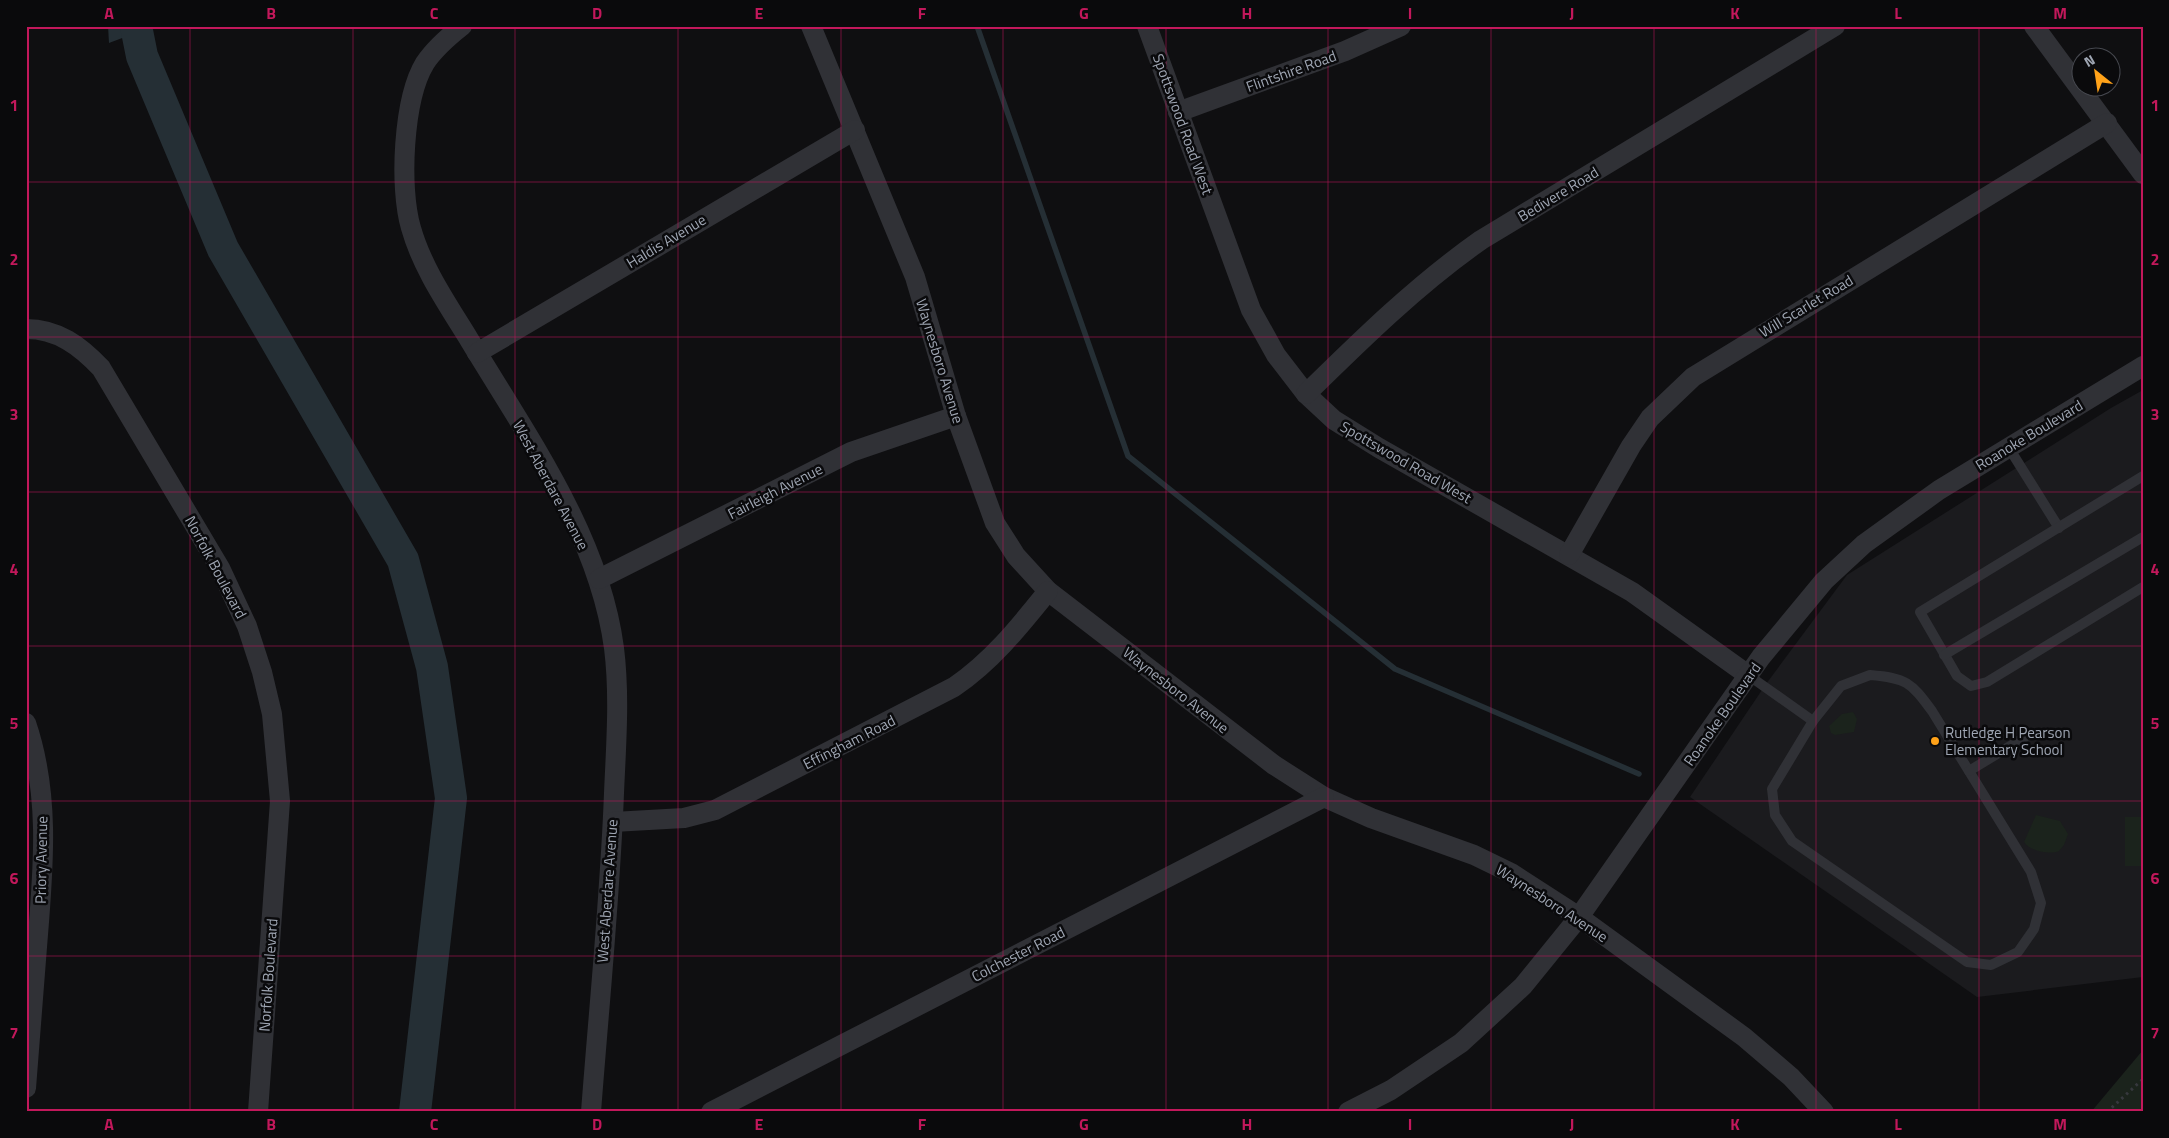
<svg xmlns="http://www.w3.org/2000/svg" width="2169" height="1138" font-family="'Titillium Web',sans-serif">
  <rect width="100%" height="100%" fill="#0f0f11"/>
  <path fill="#1b1b1e" d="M2143 390V977L1977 997 1690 797 1766 684 1847 575 2111 408Z"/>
  <g fill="#1b231c">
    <path d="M1853 712 1857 719 1854 732 1835 735 1831 733 1829 726 1842 714Z"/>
    <path d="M2036 815 2060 821 2068 834 2064 845 2059 851C2049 855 2030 851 2024 842Z"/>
    <rect x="2125" y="817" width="18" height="49"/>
    <path d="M2143 1050V1112H2091Z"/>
  </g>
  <path fill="#252f35" d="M108 26H154L109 43Z"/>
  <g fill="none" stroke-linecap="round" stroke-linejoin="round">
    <path stroke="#252f35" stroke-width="5.5" d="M977 26 1128 456 1395 669 1639 774"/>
    <path stroke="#252f35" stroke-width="32" d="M136 26 142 56 223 249 403 560 432 667 451 798 415 1112"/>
    <path stroke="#36383d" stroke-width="3" stroke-dasharray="2.5 4" stroke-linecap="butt" d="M2107 1112 2143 1079"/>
    <g stroke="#303136" stroke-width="10">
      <path d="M2009 448 2059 528"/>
      <path d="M2143 476 1920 612 1957 676 1971 686 1987 682 2143 587"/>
      <path d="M1944 655 2143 537"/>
      <path d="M1748 675 1813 721"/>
      <path d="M1870 675C1906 678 1911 682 1932 711L2031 872 2041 903 2034 929 2018 952 1991 965 1967 962 1792 841 1775 815 1772 789 1813 721 1841 686Z"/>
      <path d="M1969 771 2025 737"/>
    </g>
    <g stroke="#303136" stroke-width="20">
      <path d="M462 26C448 37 435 48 425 63 403 99 399 188 411 228 422 267 446 302 467 336 525 433 599 534 614 648 620 696 616 746 614 793 610 900 599 1006 591 1112"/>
      <path d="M811 26 915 277 956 416 995 523 1016 556 1048 591 1274 765 1324 797 1371 818 1474 855 1511 873 1579 917 1744 1037 1791 1077 1824 1112"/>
      <path d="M1147 26 1251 310 1276 355 1306 394 1334 420 1379 448 1632 592 1748 675"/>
      <path d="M2034 26 2143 174"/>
      <path d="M1178 112 1345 51 1401 26"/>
      <path d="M26 329C58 329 80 346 101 368L220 568 247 626 262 672 272 714 280 801 258 1112"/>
      <path d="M477 353 855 130"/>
      <path d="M1306 394C1362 339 1417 285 1481 240L1835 26"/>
      <path d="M1569 555 1631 446 1650 418 1693 377 2107 123"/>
      <path d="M599 579 851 452 956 416"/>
      <path d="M26 723C51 796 43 872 37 947 33 994 30 1041 26 1088"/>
      <path d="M613 822 684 818 715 810 954 687C992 661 1019 627 1048 591"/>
      <path d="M711 1112 1324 797"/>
      <path d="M1348 1112 1391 1090 1461 1043 1523 986 1579 917 1761 657 1824 581 1864 544 1939 490 2143 366"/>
    </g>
  </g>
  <path fill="none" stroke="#c2185b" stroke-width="1" stroke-opacity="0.55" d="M190 26V1112M353 26V1112M515 26V1112M678 26V1112M841 26V1112M1003 26V1112M1166 26V1112M1328 26V1112M1491 26V1112M1654 26V1112M1816 26V1112M1979 26V1112M26 182H2143M26 337H2143M26 492H2143M26 646H2143M26 801H2143M26 956H2143"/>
  <circle fill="#ffa219" stroke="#0a0a0c" stroke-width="2" cx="1935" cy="741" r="5"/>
  <g text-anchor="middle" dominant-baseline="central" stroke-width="5" stroke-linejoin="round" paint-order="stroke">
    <g font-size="15" fill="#9fa6b3" stroke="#0a0a0c">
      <text transform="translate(1291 71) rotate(-20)">Flintshire Road</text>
      <text transform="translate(1183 124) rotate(70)">Spottswood Road West</text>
      <text transform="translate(1558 194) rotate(-31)">Bedivere Road</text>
      <text transform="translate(666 241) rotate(-31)">Haldis Avenue</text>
      <text transform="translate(1806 306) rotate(-31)">Will Scarlet Road</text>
      <text transform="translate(940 361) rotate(73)">Waynesboro Avenue</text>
      <text transform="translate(2029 435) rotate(-31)">Roanoke Boulevard</text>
      <text transform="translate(1406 462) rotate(30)">Spottswood Road West</text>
      <text transform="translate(551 485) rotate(62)">West Aberdare Avenue</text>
      <text transform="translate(775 491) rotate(-27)">Fairleigh Avenue</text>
      <text transform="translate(216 567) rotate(62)">Norfolk Boulevard</text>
      <text transform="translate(1176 690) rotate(38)">Waynesboro Avenue</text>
      <text transform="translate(1722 714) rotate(-55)">Roanoke Boulevard</text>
      <text transform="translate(849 742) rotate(-27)">Effingham Road</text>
      <text transform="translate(41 860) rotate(-89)">Priory Avenue</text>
      <text transform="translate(607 891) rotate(-86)">West Aberdare Avenue</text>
      <text transform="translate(1552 903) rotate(33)">Waynesboro Avenue</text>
      <text transform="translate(1018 954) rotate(-27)">Colchester Road</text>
      <text transform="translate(268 975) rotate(-86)">Norfolk Boulevard</text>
    </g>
    <g font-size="15" fill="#9fa6b3" stroke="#0a0a0c" text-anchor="start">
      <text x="1945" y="732">Rutledge H Pearson<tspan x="1945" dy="17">Elementary School</tspan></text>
    </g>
  </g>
  <rect width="2169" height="1138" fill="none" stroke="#0a0a0c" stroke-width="55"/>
  <g transform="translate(2096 72) rotate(330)"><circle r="24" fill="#0a0a0c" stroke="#46484f"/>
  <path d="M0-4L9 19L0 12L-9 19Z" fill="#ffa219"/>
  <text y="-8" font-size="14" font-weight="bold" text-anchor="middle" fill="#9fa6b3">N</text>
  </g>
  <rect x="28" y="28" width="2114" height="1082" fill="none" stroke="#c2185b" stroke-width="2"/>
  <g font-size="16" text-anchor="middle" font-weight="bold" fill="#c2185b">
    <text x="109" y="19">A</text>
    <text x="271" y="19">B</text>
    <text x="434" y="19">C</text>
    <text x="597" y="19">D</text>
    <text x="759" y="19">E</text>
    <text x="922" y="19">F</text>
    <text x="1084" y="19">G</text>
    <text x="1247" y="19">H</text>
    <text x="1410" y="19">I</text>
    <text x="1572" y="19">J</text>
    <text x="1735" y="19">K</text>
    <text x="1898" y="19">L</text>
    <text x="2060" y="19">M</text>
    <text x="14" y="111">1</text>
    <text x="2155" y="111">1</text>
    <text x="14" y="265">2</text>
    <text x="2155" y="265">2</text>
    <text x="14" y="420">3</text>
    <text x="2155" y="420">3</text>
    <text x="14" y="575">4</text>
    <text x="2155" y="575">4</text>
    <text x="14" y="729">5</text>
    <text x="2155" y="729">5</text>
    <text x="14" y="884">6</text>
    <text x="2155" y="884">6</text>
    <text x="14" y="1039">7</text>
    <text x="2155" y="1039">7</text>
    <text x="109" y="1130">A</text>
    <text x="271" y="1130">B</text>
    <text x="434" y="1130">C</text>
    <text x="597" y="1130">D</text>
    <text x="759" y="1130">E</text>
    <text x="922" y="1130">F</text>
    <text x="1084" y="1130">G</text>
    <text x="1247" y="1130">H</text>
    <text x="1410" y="1130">I</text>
    <text x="1572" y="1130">J</text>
    <text x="1735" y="1130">K</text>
    <text x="1898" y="1130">L</text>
    <text x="2060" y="1130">M</text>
  </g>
</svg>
